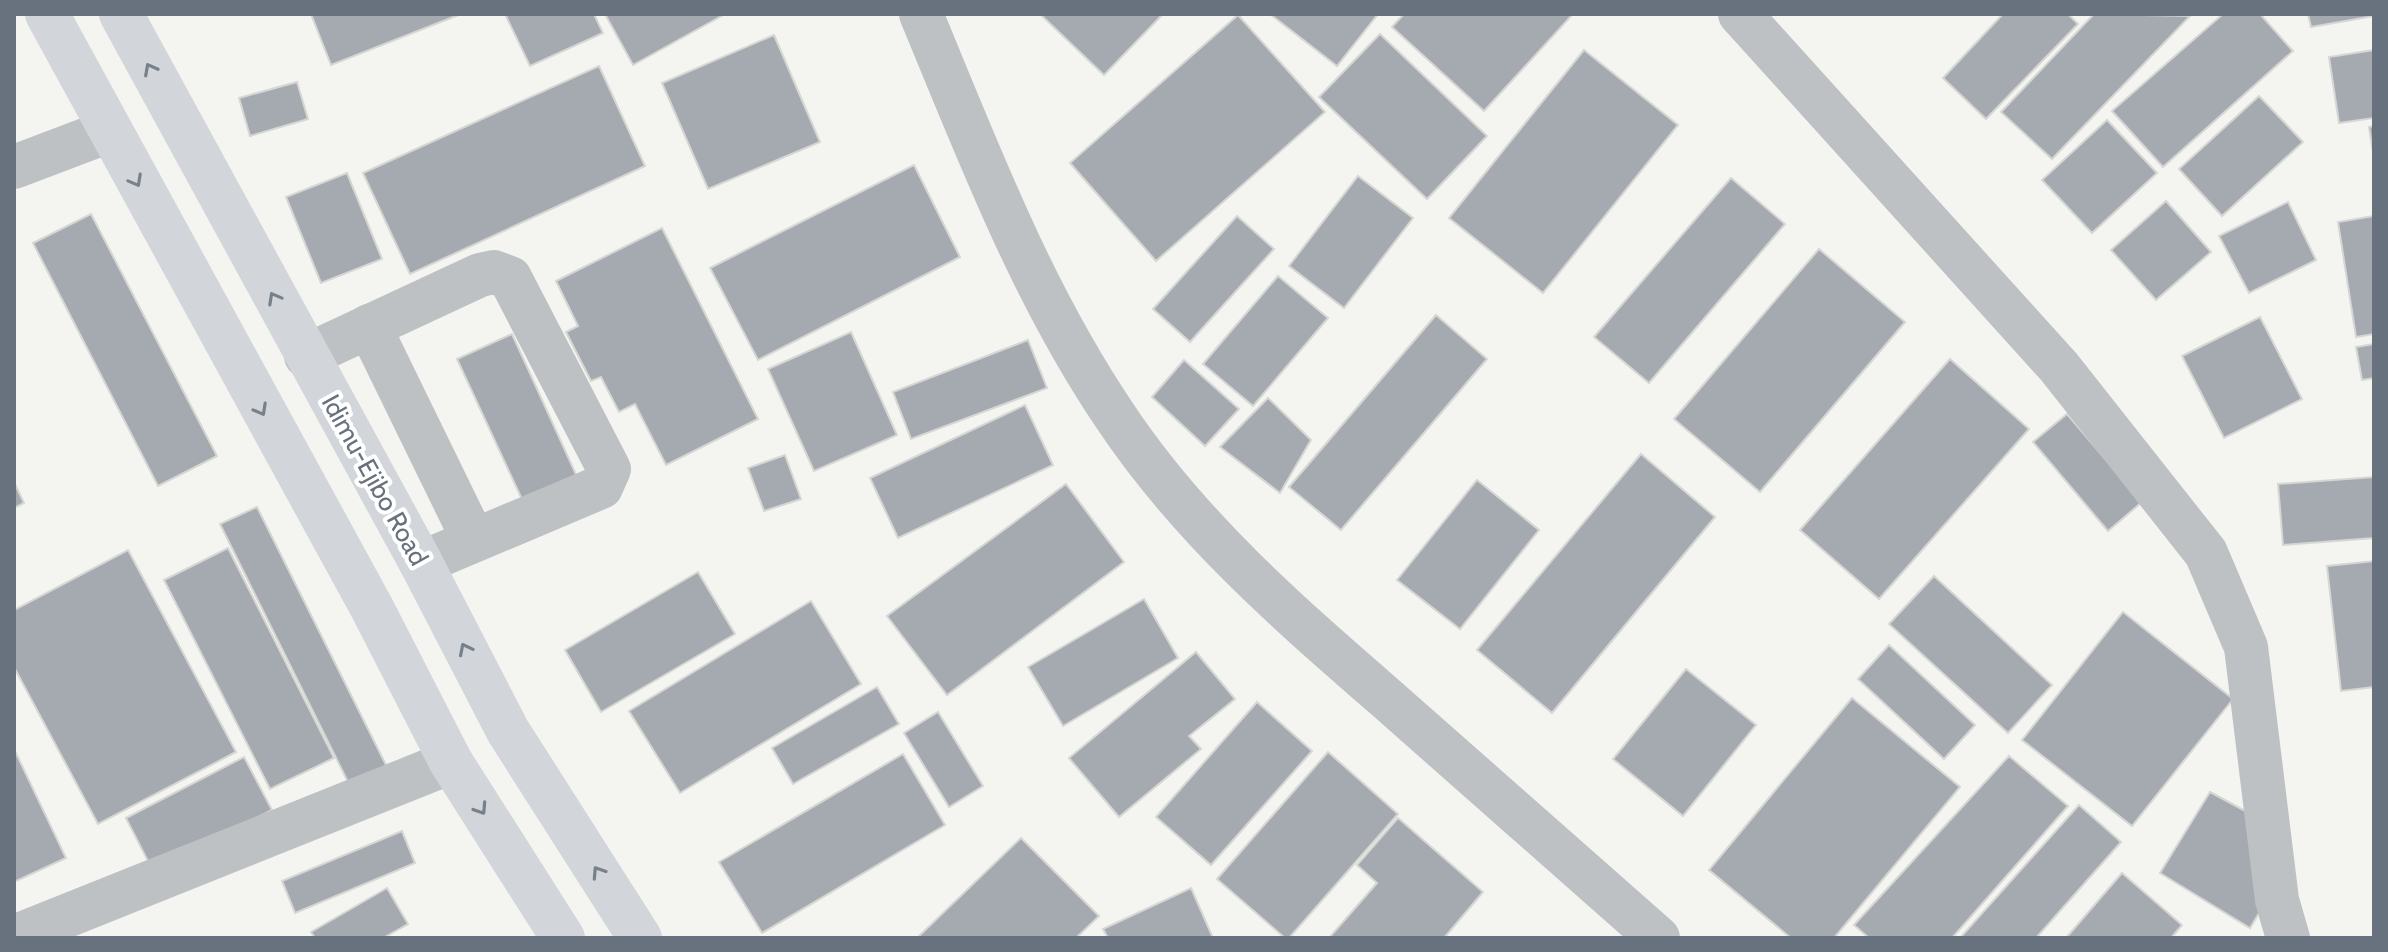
<svg xmlns="http://www.w3.org/2000/svg" width="2388" height="952" font-family="Cabin,sans-serif">
  <rect width="100%" height="100%" fill="#f4f4f1"/>
  <g fill="#a4aaaf" stroke="#d6d6d4" stroke-width="2">
    <path d="M311 14H461L331 65Z"/>
    <path d="M505 14H594L603 33 530 66Z"/>
    <path d="M605 14H725L633 65Z"/>
    <path d="M1040 14H1163L1104 75Z"/>
    <path d="M1270 14H1378L1337 66Z"/>
    <path d="M1404 14H1573L1484 111 1392 27Z"/>
    <path d="M2003 14H2068L2078 24 1986 119 1943 78Z"/>
    <path d="M2094 14 2190 16 2052 159 2001 112Z"/>
    <path d="M2223 14H2260L2293 51 2163 167 2112 111Z"/>
    <path d="M2308 14H2374V16L2311 27Z"/>
    <path d="M1238 15 1325 112 1156 261 1070 163Z"/>
    <path d="M1380 34 1487 136 1427 199 1319 97Z"/>
    <path d="M774 35 820 142 708 189 662 83Z"/>
    <path d="M1584 50 1678 125 1543 293 1449 218Z"/>
    <path d="M2374 50V118L2339 123 2329 57Z"/>
    <path d="M599 66 645 166 410 274 363 173Z"/>
    <path d="M297 82 308 119 250 136 239 98Z"/>
    <path d="M2259 96 2303 142 2222 216 2179 169Z"/>
    <path d="M2107 120 2157 173 2092 233 2042 180Z"/>
    <path d="M2374 126V158L2369 127Z"/>
    <path d="M914 165 960 257 758 360 710 268Z"/>
    <path d="M347 173 382 259 321 283 286 197Z"/>
    <path d="M1358 176 1413 218 1344 308 1289 266Z"/>
    <path d="M1731 178 1785 224 1649 383 1594 337Z"/>
    <path d="M2166 201 2211 252 2156 300 2111 250Z"/>
    <path d="M2288 202 2316 260 2249 293 2219 236Z"/>
    <path d="M91 214 217 456 158 486 33 243Z"/>
    <path d="M1237 216 1274 249 1190 342 1153 309Z"/>
    <path d="M2374 216V334L2356 337 2338 222Z"/>
    <path d="M662 228 758 419 666 465 635 404 619 412 601 377 591 381 566 332 578 326 556 281Z"/>
    <path d="M1819 249 1905 322 1760 492 1674 419Z"/>
    <path d="M1278 276 1328 318 1253 406 1203 364Z"/>
    <path d="M1436 315 1487 359 1341 530 1289 487Z"/>
    <path d="M2260 317 2302 399 2224 438 2182 356Z"/>
    <path d="M851 332 897 435 814 471 768 369Z"/>
    <path d="M512 334 579 481 527 510 457 359Z"/>
    <path d="M1028 340 1047 388 911 439 893 392Z"/>
    <path d="M2374 344V378L2362 380 2356 347Z"/>
    <path d="M1950 359 2029 429 1879 599 1800 530Z"/>
    <path d="M1184 360 1239 409 1205 446 1152 397Z"/>
    <path d="M1268 398 1311 440 1280 493 1220 447Z"/>
    <path d="M1025 405 1053 465 898 538 870 478Z"/>
    <path d="M2067 414 2142 502 2108 531 2033 442Z"/>
    <path d="M1641 454 1715 517 1552 713 1477 650Z"/>
    <path d="M785 455 801 499 764 511 748 468Z"/>
    <path d="M2374 477V538L2283 545 2278 484Z"/>
    <path d="M1477 480 1539 530 1460 629 1397 580Z"/>
    <path d="M14 482 24 503 14 508Z"/>
    <path d="M1066 484 1124 562 947 695 887 616Z"/>
    <path d="M257 507 391 775 354 794 220 524Z"/>
    <path d="M228 548 334 758 270 789 164 580Z"/>
    <path d="M128 550 236 752 98 824 14 667V610Z"/>
    <path d="M2374 561V687L2341 691 2327 566Z"/>
    <path d="M698 572 735 634 601 712 565 650Z"/>
    <path d="M1934 576 2052 685 2008 733 1889 624Z"/>
    <path d="M1144 599 1178 658 1063 726 1028 667Z"/>
    <path d="M811 601 861 684 680 793 629 711Z"/>
    <path d="M2123 612 2233 699 2132 826 2022 740Z"/>
    <path d="M1889 645 1975 725 1944 759 1858 679Z"/>
    <path d="M1196 652 1235 699 1189 736 1201 749 1119 817 1069 758Z"/>
    <path d="M1686 669 1756 725 1683 816 1613 759Z"/>
    <path d="M877 687 899 724 793 784 772 748Z"/>
    <path d="M1852 698 1960 787 1834 938H1791L1709 870Z"/>
    <path d="M1257 702 1312 751 1211 865 1156 817Z"/>
    <path d="M938 712 983 786 949 807 904 733Z"/>
    <path d="M14 749 66 858 14 882Z"/>
    <path d="M1328 752 1398 814 1289 938H1285L1217 879Z"/>
    <path d="M903 754 945 825 762 933 719 862Z"/>
    <path d="M2009 756 2068 806 1952 938H1869L1854 925Z"/>
    <path d="M244 757 272 810 153 871 126 818Z"/>
    <path d="M2210 792 2249 813 2265 903 2250 928 2160 873Z"/>
    <path d="M2079 805 2121 842 2036 938H1960Z"/>
    <path d="M1398 818 1483 892 1444 938H1329L1377 883 1357 865Z"/>
    <path d="M402 831 415 863 295 913 282 881Z"/>
    <path d="M1021 838 1099 916 1076 938H917Z"/>
    <path d="M2122 873 2182 925 2171 938H2066Z"/>
    <path d="M387 888 408 924 383 938H315L311 932Z"/>
    <path d="M1191 888 1213 938H1108L1103 929Z"/>
  </g>
  <g fill="none" stroke-linecap="round" stroke-linejoin="round">
    <g stroke="#bec1c4" stroke-width="44">
      <path d="M921 14C978 151 1031 292 1115 416 1188 526 1287 612 1386 698 1477 778 1567 858 1658 938"/>
      <path d="M1740 14 2059 367 2206 553 2246 647 2277 900 2288 938"/>
      <path d="M14 167 109 131"/>
      <path d="M369 326 473 539"/>
      <path d="M306 356 480 275 494 272 510 278 609 469 601 487 421 563"/>
      <path d="M14 937 451 762"/>
    </g>
    <g stroke="#d2d5d9" stroke-width="44">
      <path d="M47 14 372 608 451 762 563 938"/>
      <path d="M121 14 421 563 508 731 640 938"/>
    </g>
  </g>
  <defs><path id="oneway-chevron" d="M-2-3.5L2.5 0L-2 3.5" fill="none" stroke-width="1.6" stroke-linecap="round" stroke-linejoin="round" transform="scale(2)"/></defs>
  <g stroke="#77818c">
    <use href="#oneway-chevron" transform="translate(150 69) rotate(-118)"/>
    <use href="#oneway-chevron" transform="translate(136 181) rotate(61)"/>
    <use href="#oneway-chevron" transform="translate(274 298) rotate(-119)"/>
    <use href="#oneway-chevron" transform="translate(261 410) rotate(61)"/>
    <use href="#oneway-chevron" transform="translate(465 649) rotate(-117)"/>
    <use href="#oneway-chevron" transform="translate(481 809) rotate(57)"/>
    <use href="#oneway-chevron" transform="translate(598 872) rotate(-123)"/>
  </g>
  <g text-anchor="middle" dominant-baseline="central" stroke-width="8" stroke-linejoin="round" paint-order="stroke">
    <g font-size="26" fill="#67727e" stroke="#fff">
      <text transform="translate(375 480) rotate(61)">Idimu-Ejibo Road</text>
    </g>
  </g>
  <rect width="2388" height="952" fill="none" stroke="#67727e" stroke-width="32"/>
</svg>
